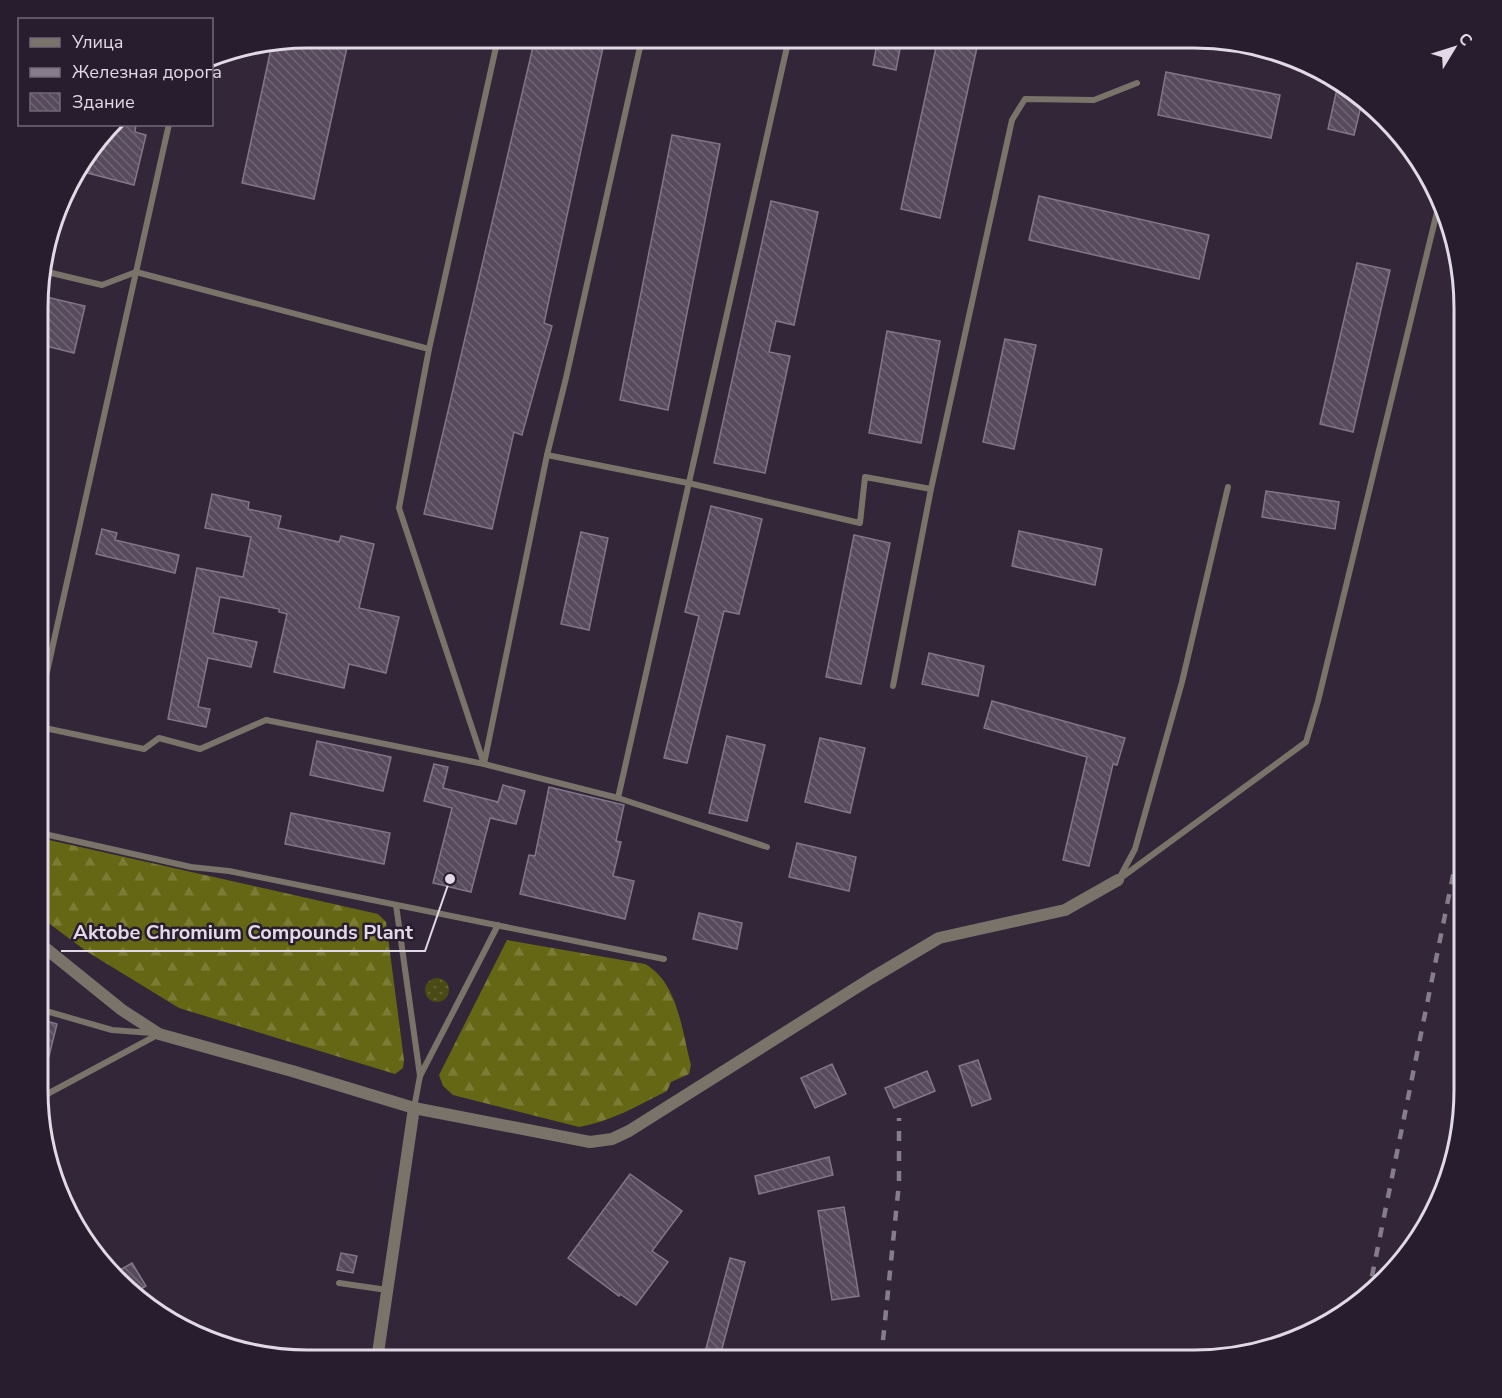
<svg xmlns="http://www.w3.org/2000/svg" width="1502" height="1398" font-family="'Nunito Sans',sans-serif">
  <defs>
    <pattern id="grass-dots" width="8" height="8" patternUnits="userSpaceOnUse" patternTransform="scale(1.5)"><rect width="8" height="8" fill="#494a14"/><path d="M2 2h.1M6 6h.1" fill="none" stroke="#636436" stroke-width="1.8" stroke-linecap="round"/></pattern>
    <pattern id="forest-firs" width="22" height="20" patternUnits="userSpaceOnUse" patternTransform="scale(1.5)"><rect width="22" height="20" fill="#666714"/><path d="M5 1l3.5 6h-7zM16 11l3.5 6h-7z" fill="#7c7c36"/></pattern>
    <pattern id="building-back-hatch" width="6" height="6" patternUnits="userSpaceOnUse" patternTransform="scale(1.5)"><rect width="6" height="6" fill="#574a5d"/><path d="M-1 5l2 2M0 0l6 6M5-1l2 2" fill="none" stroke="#6f6474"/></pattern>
  </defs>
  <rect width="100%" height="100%" fill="#322638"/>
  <circle fill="url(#grass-dots)" cx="437" cy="990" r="12"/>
  <g fill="url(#forest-firs)">
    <path d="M40 838 378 914 386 922 404 1060 403 1068 395 1074 179 1008 86 951 39 916Z"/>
    <path d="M507 940 645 964C678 982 682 1032 691 1065L689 1074 671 1082 667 1091C639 1105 610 1122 579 1127L453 1095 443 1086 439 1075Z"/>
  </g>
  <g fill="url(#building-back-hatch)" stroke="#83758a" stroke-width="1.5">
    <path d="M308 38H349L314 199 242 183 272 44Z"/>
    <path d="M535 38H605L544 323 552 326 522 435 514 432 492 529 424 514Z"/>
    <path d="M878 38H902L896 70 873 65Z"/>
    <path d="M938 38H979L940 218 901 209Z"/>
    <path d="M1166 72 1280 95 1271 138 1158 115Z"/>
    <path d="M1338 84 1362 102 1354 135 1328 129Z"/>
    <path d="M114 124H136L135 132 146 135 134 185 76 170Z"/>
    <path d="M672 135 720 144 668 410 620 400Z"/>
    <path d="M1039 196 1209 235 1199 279 1029 240Z"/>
    <path d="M771 201 818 212 794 325 776 321 769 352 790 356 765 473 714 463Z"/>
    <path d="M1357 263 1390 270 1353 432 1320 424Z"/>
    <path d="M42 296 85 306 74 353 42 345Z"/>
    <path d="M887 331 940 341 921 443 869 433Z"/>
    <path d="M1005 339 1036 345 1014 449 983 442Z"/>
    <path d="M1266 491 1339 502 1335 529 1262 517Z"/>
    <path d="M212 494 249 502 248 509 281 516 278 528 339 542 341 536 374 544 359 608 399 617 386 673 349 664 344 688 274 672 287 614 279 612V609L220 597 213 633 257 642 251 667 208 658 198 707 210 709 206 727 168 719 197 568 243 577 251 537 205 528Z"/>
    <path d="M711 506 762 519 739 614 724 611 687 763 664 758 699 616 685 612Z"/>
    <path d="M102 529 117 533 115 540 179 555 175 573 96 554Z"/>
    <path d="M1019 531 1102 549 1095 585 1012 566Z"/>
    <path d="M581 532 608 538 589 630 561 624Z"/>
    <path d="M854 535 890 543 861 684 826 677Z"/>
    <path d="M929 653 984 666 978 696 922 684Z"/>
    <path d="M992 701 1125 738 1117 765 1113 764 1089 866 1063 860 1087 757 984 728Z"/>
    <path d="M727 736 765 745 747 821 709 813Z"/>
    <path d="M820 738 865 748 850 813 805 802Z"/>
    <path d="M317 741 391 757 383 791 310 775Z"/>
    <path d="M434 764 448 767 443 788 498 802 503 785 525 791 516 824 490 818 471 892 433 883 452 808 424 801Z"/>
    <path d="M549 787 624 805 616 841 621 842 613 876 634 881 625 919 520 894 529 855 535 856Z"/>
    <path d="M291 813 390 833 384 864 285 844Z"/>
    <path d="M797 843 856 857 849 891 789 877Z"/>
    <path d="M699 913 742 923 737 949 693 939Z"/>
    <path d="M39 1019 57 1024 49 1056 38 1053Z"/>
    <path d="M978 1060 991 1099 972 1106 959 1066Z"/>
    <path d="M832 1064 846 1094 815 1108 801 1078Z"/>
    <path d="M927 1071 935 1091 894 1108 885 1088Z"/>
    <path d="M829 1157 833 1175 759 1194 755 1176Z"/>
    <path d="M630 1174 682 1211 652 1251 668 1262 636 1305 620 1294 619 1296 568 1258Z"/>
    <path d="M844 1207 859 1296 832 1300 818 1211Z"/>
    <path d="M341 1253 357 1256 353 1273 337 1270Z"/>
    <path d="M730 1258 745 1262 719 1360H703Z"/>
    <path d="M132 1263 146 1286 136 1292 113 1274Z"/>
  </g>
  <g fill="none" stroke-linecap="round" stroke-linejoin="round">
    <path stroke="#7e7483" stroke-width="2" stroke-dasharray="4.5 4.5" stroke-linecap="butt" d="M1438 204 1439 197"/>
    <g stroke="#797369" stroke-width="6">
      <path d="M498 38 429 349 399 508 484 764 618 798 789 38"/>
      <path d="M43 271 102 285 136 272 429 349"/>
      <path d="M547 455 566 378 642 38"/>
      <path d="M893 686 931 489"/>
      <path d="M40 703 169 124"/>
      <path d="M40 727 144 749 159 738 200 749 266 720 484 764 547 455 688 483 860 523 865 477 931 489 1012 120 1025 99 1094 100 1137 83"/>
      <path d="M618 798 767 847"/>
      <path d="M40 833 191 867 229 871 664 959"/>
      <path d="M1120 877 1135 849 1182 682 1228 487"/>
      <path d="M1118 880 1306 742 1318 701 1437 212"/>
      <path d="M396 905 420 1076 498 925"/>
      <path d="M39 1009 112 1030 152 1033"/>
      <path d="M38 1099 159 1034"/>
      <path d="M414 1108 420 1076"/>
      <path d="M339 1283 387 1290"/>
    </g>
    <g stroke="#797369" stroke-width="12">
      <path d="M39 943 122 1010 159 1034 292 1071 414 1108 590 1142 612 1139 629 1131 870 979 939 938 1065 910 1118 880"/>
      <path d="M377 1360 414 1108"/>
    </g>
    <g stroke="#867c8b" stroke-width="4.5" stroke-dasharray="10 10" stroke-linecap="butt">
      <path d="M378 46 380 38"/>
      <path d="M1368 1296 1464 821"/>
      <path d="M881 1360 899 1183V1118"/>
    </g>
  </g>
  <path d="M0 0H1502V1398H0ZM308 48H1194A260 260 0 0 1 1454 308V1090A260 260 0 0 1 1194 1350H308A260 260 0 0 1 48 1090V308A260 260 0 0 1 308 48Z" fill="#281d2e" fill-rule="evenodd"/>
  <path fill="none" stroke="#e1d9e5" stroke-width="3" d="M308 48H1194A260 260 0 0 1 1454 308V1090A260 260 0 0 1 1194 1350H308A260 260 0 0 1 48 1090V308A260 260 0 0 1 308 48Z"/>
  <path fill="none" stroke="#e1d9e5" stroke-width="2" d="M450 879L425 951H61"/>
  <circle fill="#e1d9e5" stroke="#281d2e" stroke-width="2" cx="450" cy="879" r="6"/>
  <g font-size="20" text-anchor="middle" font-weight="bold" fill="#e1d9e5" stroke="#281d2e" stroke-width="5" stroke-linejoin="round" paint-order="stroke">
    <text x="243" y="939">Aktobe Chromium Compounds Plant</text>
  </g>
  <rect x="18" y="18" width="195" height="108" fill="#281d2e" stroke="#726877" stroke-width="1.5"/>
  <rect x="30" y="38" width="30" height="9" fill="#797369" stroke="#726877" stroke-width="1.5"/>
  <text x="72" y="48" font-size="18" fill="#e1d9e5">Улица</text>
  <rect x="30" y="68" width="30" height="9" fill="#867c8b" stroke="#726877" stroke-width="1.5"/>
  <text x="72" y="78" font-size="18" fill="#e1d9e5">Железная дорога</text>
  <rect x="30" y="93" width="30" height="18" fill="url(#building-back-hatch)" stroke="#726877" stroke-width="1.5"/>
  <text x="72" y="108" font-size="18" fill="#e1d9e5">Здание</text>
  <g transform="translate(1454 48) rotate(52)" stroke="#281d2e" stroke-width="4.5" paint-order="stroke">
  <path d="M0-4.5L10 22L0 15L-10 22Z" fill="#e1d9e5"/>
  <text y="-9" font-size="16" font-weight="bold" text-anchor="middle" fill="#e1d9e5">С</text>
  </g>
</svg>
